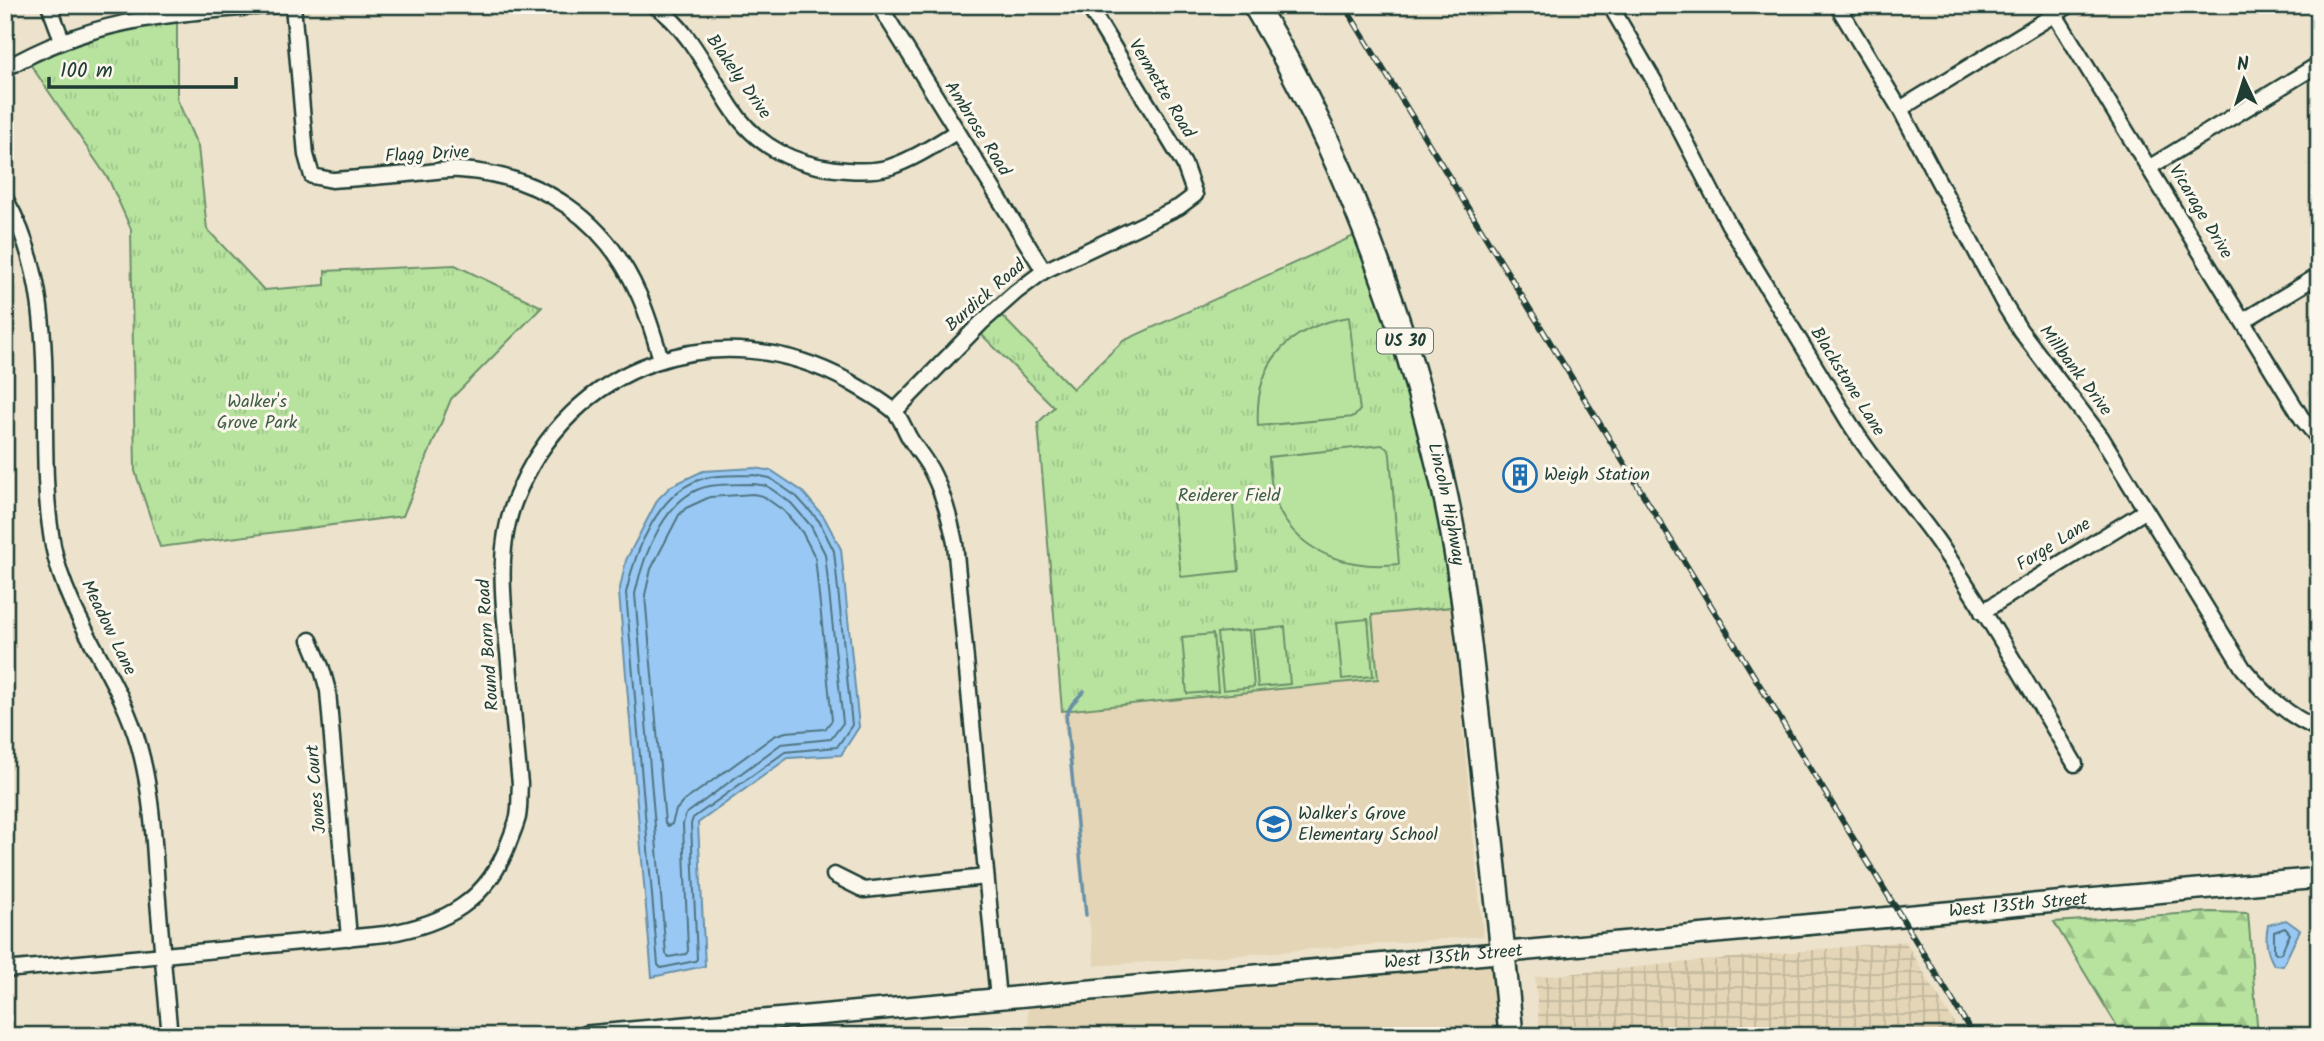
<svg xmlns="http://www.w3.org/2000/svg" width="2324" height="1041" font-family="Kalam,sans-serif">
  <defs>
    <pattern id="industrial-grid" width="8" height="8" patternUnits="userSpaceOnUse" patternTransform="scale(1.75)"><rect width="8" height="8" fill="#e3d5b6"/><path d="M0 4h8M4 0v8" fill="none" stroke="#c2b89d"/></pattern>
    <pattern id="grass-tufts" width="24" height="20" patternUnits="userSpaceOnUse" patternTransform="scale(1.75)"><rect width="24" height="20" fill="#b8e39f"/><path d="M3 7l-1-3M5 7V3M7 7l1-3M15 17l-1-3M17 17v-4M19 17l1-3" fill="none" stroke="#9ec48a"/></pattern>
    <pattern id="forest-firs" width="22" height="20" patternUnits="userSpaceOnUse" patternTransform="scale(1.75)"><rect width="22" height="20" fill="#b8e39f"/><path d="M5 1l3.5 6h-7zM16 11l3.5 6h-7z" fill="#9ec48a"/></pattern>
  </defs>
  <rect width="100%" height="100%" fill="#ede3cc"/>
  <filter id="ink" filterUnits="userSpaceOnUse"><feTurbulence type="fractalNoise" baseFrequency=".0143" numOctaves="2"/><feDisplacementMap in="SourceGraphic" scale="14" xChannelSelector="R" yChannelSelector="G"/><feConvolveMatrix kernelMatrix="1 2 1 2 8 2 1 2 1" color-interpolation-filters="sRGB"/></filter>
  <g filter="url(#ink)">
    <g fill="#e3d5b6">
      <path d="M1451 607 1483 936 1095 966 1062 711 1378 679 1372 615Z"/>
      <path d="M1495 964 1500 1036H1030L1027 1007Z"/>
    </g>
    <path fill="url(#industrial-grid)" d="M1905 941 1962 1036H1540L1535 977Z"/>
    <g fill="url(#grass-tufts)" stroke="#6c906a" stroke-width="2">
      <path d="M177 20V99L198 147 207 229 264 290 325 285V271L455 265 542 307 451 399 403 516 160 547 135 471 131 229 109 180 28 61 99 34Z"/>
      <path d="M1358 234 1407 381 1444 532 1451 607 1372 615 1378 679 1062 711 1038 423 1054 407 980 333 1000 314 1073 389 1123 341Z"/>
    </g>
    <path fill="url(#forest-firs)" stroke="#6c906a" stroke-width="2" d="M2210 912 2248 913 2258 1036H2123L2054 922Z"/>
    <g fill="#b8e39f" stroke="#6c906a" stroke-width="2">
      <path d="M1349 317 1359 404 1360 410 1354 417 1258 426C1254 362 1288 327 1349 317Z"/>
      <path d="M1382 445 1389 450 1390 455 1399 564C1355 569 1310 558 1284 519 1272 501 1270 478 1269 457Z"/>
      <path d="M1232 495 1239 571 1181 577 1173 501Z"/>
      <path d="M1368 619 1373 676 1342 679 1337 622Z"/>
      <path d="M1285 627 1290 684 1258 687 1253 630Z"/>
      <path d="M1249 630 1254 687 1223 690 1217 633Z"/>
      <path d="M1213 634 1218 691 1187 694 1182 637Z"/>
    </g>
    <g fill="#99c8f4" stroke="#6890a7" stroke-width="2">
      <path d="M755 468 772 471 802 491 824 517 841 549 859 727 841 755 788 758 698 823 705 966 652 977 619 593 626 560 658 499 671 486 703 471Z"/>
      <path d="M2286 920 2300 930 2283 966 2274 965C2266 951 2265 940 2268 925Z"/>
    </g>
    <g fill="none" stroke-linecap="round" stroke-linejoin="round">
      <g stroke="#507581" stroke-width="2">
        <path d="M754 475 770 478 797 497 819 521 834 551 852 725 837 747 785 752 693 818 691 824 697 959 695 961 661 968 658 965 626 593C635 551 658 490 705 478 720 474 739 476 754 475Z"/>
        <path d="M754 484 767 486 791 503 811 526 825 554 843 723 831 739 781 744 686 814 683 824 688 951 686 954 669 957 666 954 635 594C643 556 666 493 710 486 724 484 739 484 754 484Z"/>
        <path d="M753 494 763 496 784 511 802 532 815 557 832 720 825 729 786 732 774 736 683 802 676 810 672 824 668 826 665 823 645 595 651 569 679 515 686 508 710 497Z"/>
        <path d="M2285 928 2290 934 2281 953 2277 954 2274 951V932Z"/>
      </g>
      <path stroke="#6890a7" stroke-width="3.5" d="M1084 691 1072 704 1066 715 1086 915"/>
      <g stroke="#1f3d34" stroke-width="19">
        <g id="minor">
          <path d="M49 5 62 40"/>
          <path d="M293 5 306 155 312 176 332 180C360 178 389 176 417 173 431 172 446 169 460 170 541 175 605 219 638 293 648 314 654 337 661 359"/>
          <path d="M654 5C689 28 708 72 731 107 758 149 798 167 847 170 861 171 877 171 890 167 914 159 935 145 956 132"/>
          <path d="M879 5 1044 271"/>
          <path d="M1610 5 1656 84 1728 223 1849 422C1875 464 1909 501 1938 542 1987 613 2030 689 2075 764"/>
          <path d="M1837 5 1900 109 2005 306 2020 330 2101 437 2243 668C2265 694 2287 716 2319 729"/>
          <path d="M2049 5 2303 420 2319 439"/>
          <path d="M5 69C96 16 175 14 276 5"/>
          <path d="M1900 109 2070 5"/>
          <path d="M2150 167 2319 64"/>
          <path d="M5 198C67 304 32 431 53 546 67 618 120 676 139 746 152 792 154 840 157 888 161 937 165 986 170 1036"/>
          <path d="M2243 321 2319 275"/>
          <path d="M895 411 981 323 1016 292 1044 271 1179 207 1195 195 1184 164 1088 5"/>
          <path d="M1982 612 2145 511"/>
          <path d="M310 640 322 669 328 691 349 938"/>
          <path d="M834 875 864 890 986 877"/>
          <path d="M5 970 386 934C445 924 488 901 509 842 512 834 516 825 518 817 520 806 519 795 520 784 516 744 512 703 509 662 504 609 495 551 515 500 569 362 720 311 848 381 863 390 880 399 893 410 900 416 904 428 909 437 916 449 926 460 932 472 944 495 950 518 955 543L998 999"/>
        </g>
      </g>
      <g stroke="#1f3d34" stroke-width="24">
        <g id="tertiary">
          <path id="s1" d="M587 1036 2319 878"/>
        </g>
      </g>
      <g stroke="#1f3d34" stroke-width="28">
        <g id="primary">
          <path id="s2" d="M1255 5C1343 151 1403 314 1442 480 1462 566 1470 653 1480 741 1491 839 1502 937 1511 1036"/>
        </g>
      </g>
      <use href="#minor" stroke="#fbf7ec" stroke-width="14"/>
      <use href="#tertiary" stroke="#fbf7ec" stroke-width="19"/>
      <use href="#primary" stroke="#fbf7ec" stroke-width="23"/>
      <g stroke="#1f3d34" stroke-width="6">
        <path id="rail" d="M1344 5 1974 1036"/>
      </g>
      <use href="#rail" stroke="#fbf7ec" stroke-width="3.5" stroke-dasharray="10" stroke-linecap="butt"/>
    </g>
  </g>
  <defs>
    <g id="building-ring" transform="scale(1.75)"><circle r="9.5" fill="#fbf7ec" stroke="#1f6fb2" stroke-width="1.5"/><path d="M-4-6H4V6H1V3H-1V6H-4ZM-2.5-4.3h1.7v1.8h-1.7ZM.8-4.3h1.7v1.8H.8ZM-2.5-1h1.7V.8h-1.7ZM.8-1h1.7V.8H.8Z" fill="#1f6fb2"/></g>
    <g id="school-ring" transform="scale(1.75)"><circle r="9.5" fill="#fbf7ec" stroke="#1f6fb2" stroke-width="1.5"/><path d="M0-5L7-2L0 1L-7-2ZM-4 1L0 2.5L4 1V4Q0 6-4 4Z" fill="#1f6fb2"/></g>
  </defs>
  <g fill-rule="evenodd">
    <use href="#building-ring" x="1520" y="475"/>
    <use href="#school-ring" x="1274" y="824"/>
  </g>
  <g text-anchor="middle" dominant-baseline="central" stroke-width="6" stroke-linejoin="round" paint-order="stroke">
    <rect fill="#fbf7ec" stroke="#61756b" stroke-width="2" x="1377" y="328.5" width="56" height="25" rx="5"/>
    <g font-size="16" font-weight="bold" fill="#1f3d34">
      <text x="1405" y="341">US 30</text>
    </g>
    <g font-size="18" fill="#1f3d34" stroke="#fbf7ec">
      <text transform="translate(738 77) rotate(55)">Blakely Drive</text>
      <text transform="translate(1161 89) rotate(59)">Vermette Road</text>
      <text transform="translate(977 129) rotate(58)">Ambrose Road</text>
      <text transform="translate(427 155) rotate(-3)">Flagg Drive</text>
      <text transform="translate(2200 212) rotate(59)">Vicarage Drive</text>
      <text transform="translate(986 296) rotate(-41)">Burdick Road</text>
      <text transform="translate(2075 371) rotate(53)">Millbank Drive</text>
      <text transform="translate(1847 382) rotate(58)">Blackstone Lane</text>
      <text stroke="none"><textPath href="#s2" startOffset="537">Lincoln Highway</textPath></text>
      <text transform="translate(2054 545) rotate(-32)">Forge Lane</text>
      <text transform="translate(108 628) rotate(64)">Meadow Lane</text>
      <text transform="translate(489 645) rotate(-94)">Round Barn Road</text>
      <text transform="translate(317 789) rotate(-95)">Jones Court</text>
      <text stroke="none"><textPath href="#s1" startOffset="1437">West 135th Street</textPath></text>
      <text stroke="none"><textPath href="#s1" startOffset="870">West 135th Street</textPath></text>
    </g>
    <g font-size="18" fill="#3e5e49" stroke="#fbf7ec">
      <text x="257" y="402">Walker's<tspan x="257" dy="21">Grove Park</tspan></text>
      <text x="1229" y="496">Reiderer Field</text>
    </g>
    <g font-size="18" fill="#1f3d34" stroke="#fbf7ec" text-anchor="start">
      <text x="1544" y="475">Weigh Station</text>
      <text x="1298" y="814">Walker's Grove<tspan x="1298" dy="21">Elementary School</tspan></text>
    </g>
  </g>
  <rect width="2324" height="1041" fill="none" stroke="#fbf7ec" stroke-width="28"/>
  <rect x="14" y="14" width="2296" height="1013" fill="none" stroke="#1f3d34" stroke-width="2.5" filter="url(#ink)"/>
  <g transform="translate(2244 80) rotate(356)" stroke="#fbf7ec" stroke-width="5" paint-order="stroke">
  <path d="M0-5L12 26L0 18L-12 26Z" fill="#1f3d34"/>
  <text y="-10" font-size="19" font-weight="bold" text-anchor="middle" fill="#1f3d34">N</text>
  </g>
  <path d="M49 77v10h187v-10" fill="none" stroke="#1f3d34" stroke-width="3.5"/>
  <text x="60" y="77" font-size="21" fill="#1f3d34" stroke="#fbf7ec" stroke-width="5" paint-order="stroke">100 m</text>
</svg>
